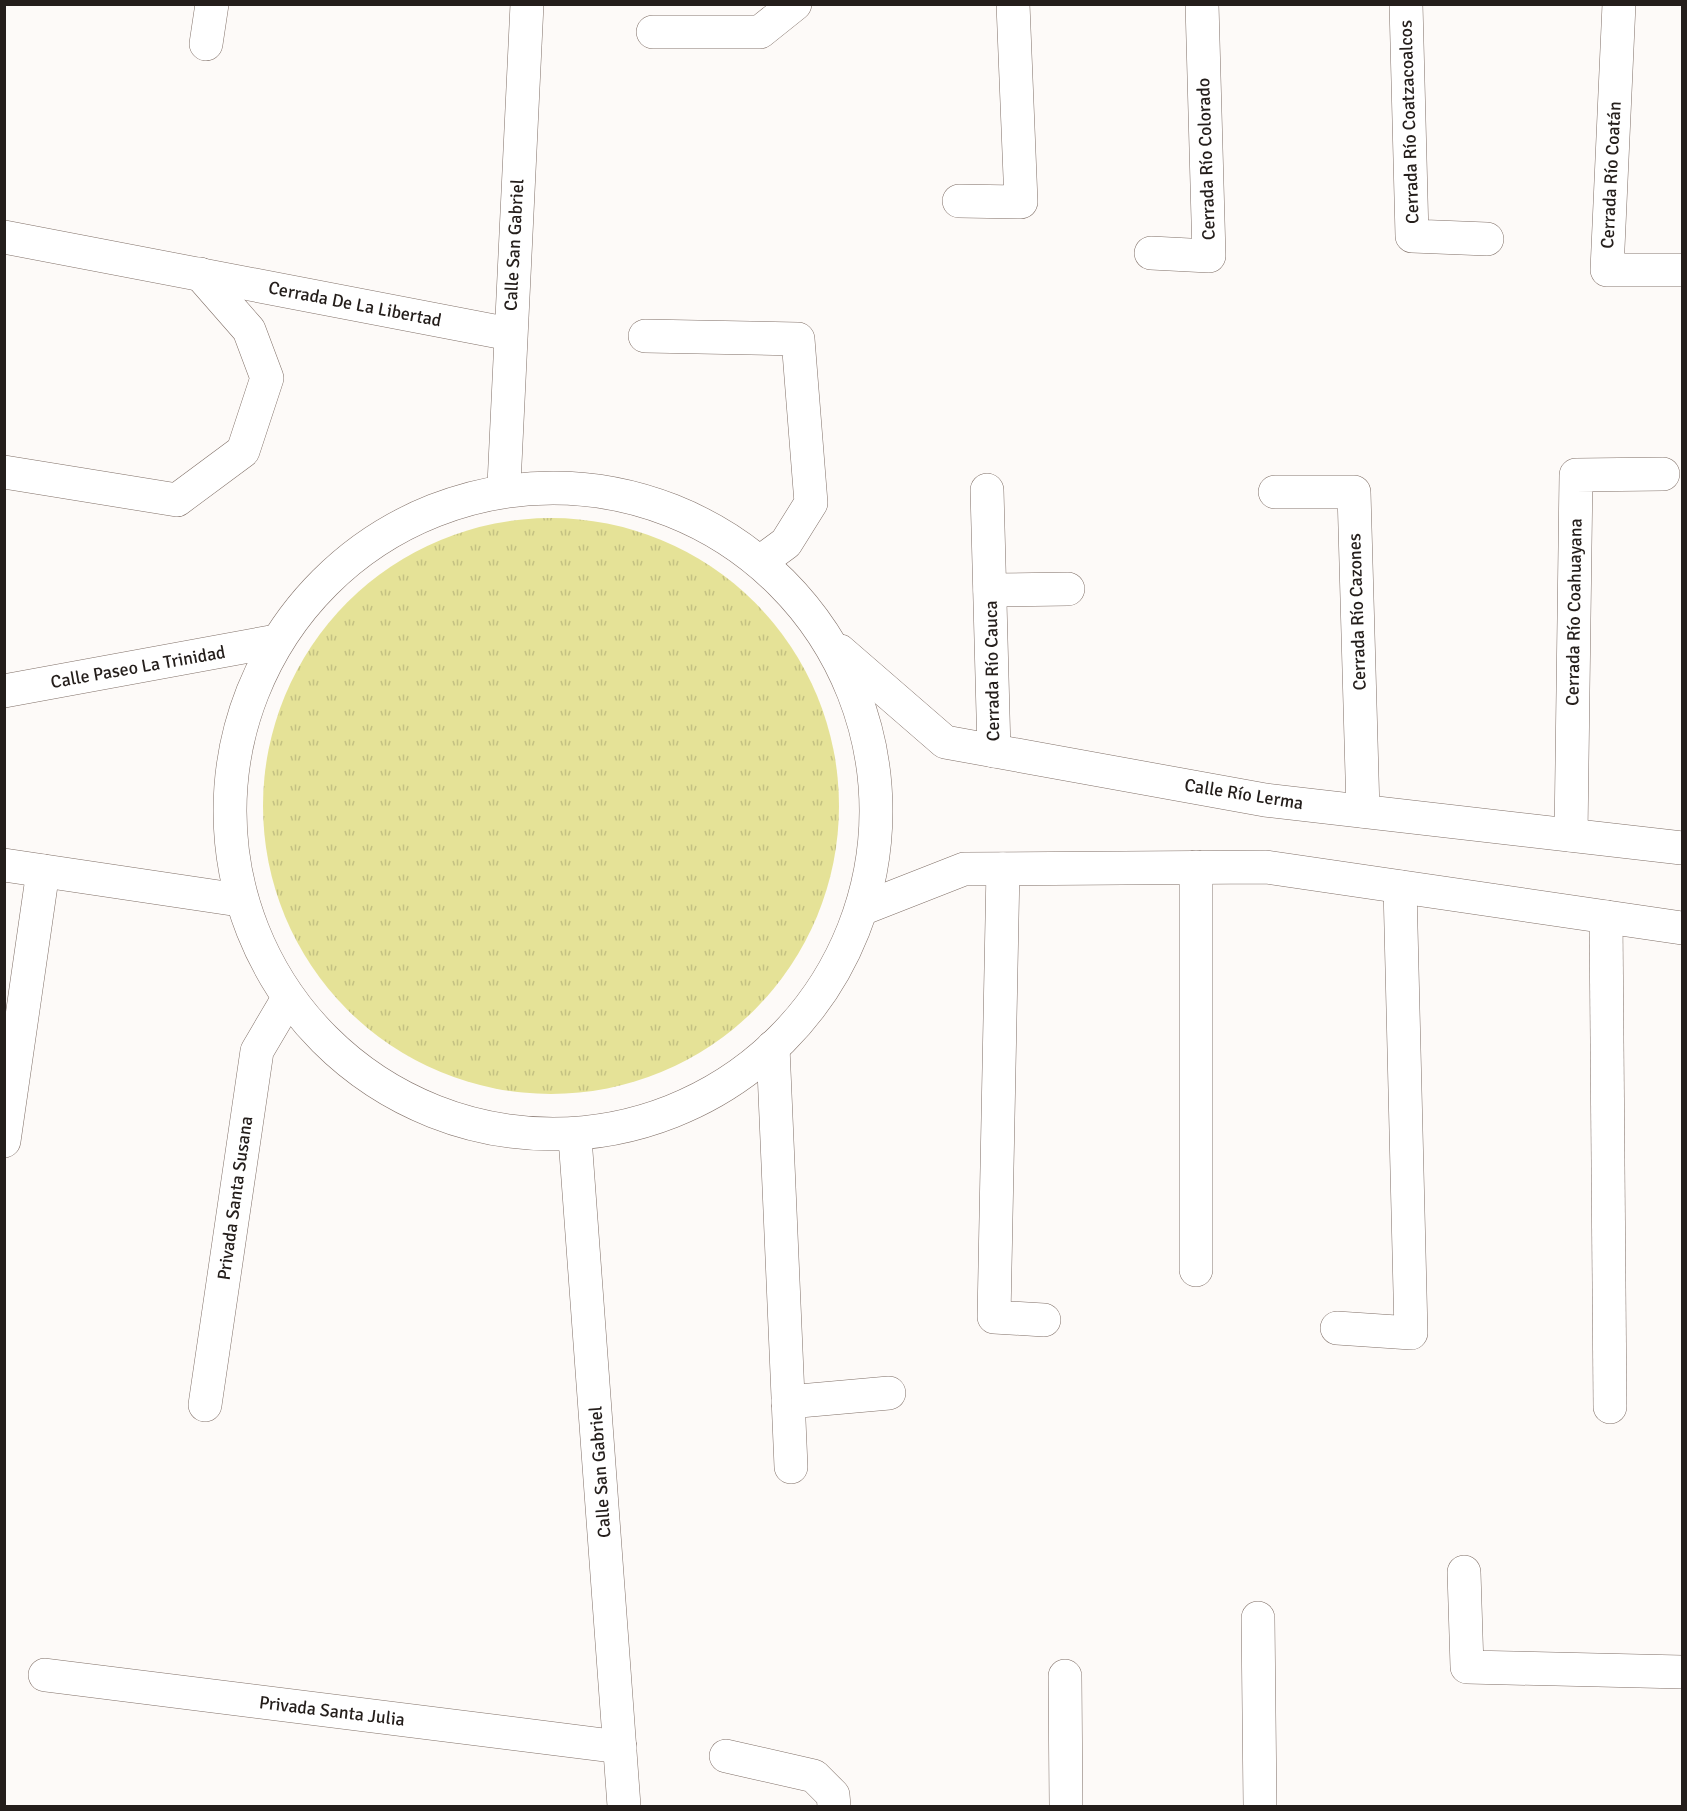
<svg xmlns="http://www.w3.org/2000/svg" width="1687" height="1811" font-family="Signika,sans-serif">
  <defs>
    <pattern id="park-tufts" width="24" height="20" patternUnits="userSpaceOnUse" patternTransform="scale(1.5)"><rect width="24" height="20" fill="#e5e297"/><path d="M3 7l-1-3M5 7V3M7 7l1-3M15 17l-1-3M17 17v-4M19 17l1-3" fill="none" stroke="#c4c182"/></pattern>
  </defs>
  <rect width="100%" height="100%" fill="#fdfaf8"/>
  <circle fill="url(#park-tufts)" cx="551" cy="806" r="288"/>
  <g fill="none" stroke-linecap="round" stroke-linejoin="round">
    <g stroke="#807068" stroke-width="34">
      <g id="minor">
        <path d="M1406 4 1412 236 1487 239"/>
        <path d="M1619 4 1607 270H1682"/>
        <path d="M653 32H760L795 4"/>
        <path d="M206 44 212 4"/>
        <path d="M959 201 1021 202 1013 4"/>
        <path d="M4 237 510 334"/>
        <path d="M1151 253 1209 256 1202 4"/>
        <path d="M645 336 798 339 811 503 786 543 763 560"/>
        <path d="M4 472 177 500 243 451 267 378 249 330 200 274"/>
        <path d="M504 485 527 4"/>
        <circle cx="553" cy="811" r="323"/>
        <path d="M987 490 994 751"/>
        <path d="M1275 492H1354L1363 811"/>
        <path d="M990 590 1068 589"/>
        <path d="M840 651 945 742 1265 800 1682 848"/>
        <path d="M4 691 271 642"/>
        <path d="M1571 835 1576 475 1663 474"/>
        <path d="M4 865 239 900"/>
        <path d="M1003 869 994 1317 1044 1320"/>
        <path d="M867 907 964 869 1266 867 1682 928"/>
        <path d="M1606 917 1610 1407"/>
        <path d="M773 1047 791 1467"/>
        <path d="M575 1138 624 1806"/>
        <path d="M4 1141 43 871"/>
        <path d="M1196 1270V867"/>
        <path d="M1337 1328 1411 1333 1400 887"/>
        <path d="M788 1402 889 1393"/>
        <path d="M205 1405 257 1051 287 1000"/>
        <path d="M1464 1572 1467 1667 1682 1672"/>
        <path d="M1258 1618 1260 1806"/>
        <path d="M45 1675 620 1747"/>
        <path d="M1065 1676 1066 1806"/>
        <path d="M726 1756 814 1776 833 1795 834 1806"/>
      </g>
    </g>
    <use href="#minor" stroke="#fff" stroke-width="33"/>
  </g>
  <g text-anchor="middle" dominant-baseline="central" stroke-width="5" stroke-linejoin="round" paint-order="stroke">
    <g font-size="18" fill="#241e1b" stroke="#fff">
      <text transform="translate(1409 122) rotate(-92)">Cerrada Río Coatzacoalcos</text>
      <text transform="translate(1206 159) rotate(-92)">Cerrada Río Colorado</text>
      <text transform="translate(1611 175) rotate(-87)">Cerrada Río Coatán</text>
      <text transform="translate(514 245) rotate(-87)">Calle San Gabriel</text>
      <text transform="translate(355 304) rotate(11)">Cerrada De La Libertad</text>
      <text transform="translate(1357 612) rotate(-92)">Cerrada Río Cazones</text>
      <text transform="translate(1574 612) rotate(-89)">Cerrada Río Coahuayana</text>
      <text transform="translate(138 667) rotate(-10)">Calle Paseo La Trinidad</text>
      <text transform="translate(992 671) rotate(-91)">Cerrada Río Cauca</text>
      <text transform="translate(1244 794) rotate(9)">Calle Río Lerma</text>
      <text transform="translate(235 1198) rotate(-82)">Privada Santa Susana</text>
      <text transform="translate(600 1472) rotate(-94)">Calle San Gabriel</text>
      <text transform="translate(332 1711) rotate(7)">Privada Santa Julia</text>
    </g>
  </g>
  <rect width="1687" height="1811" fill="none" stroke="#241e1b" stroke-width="12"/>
</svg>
